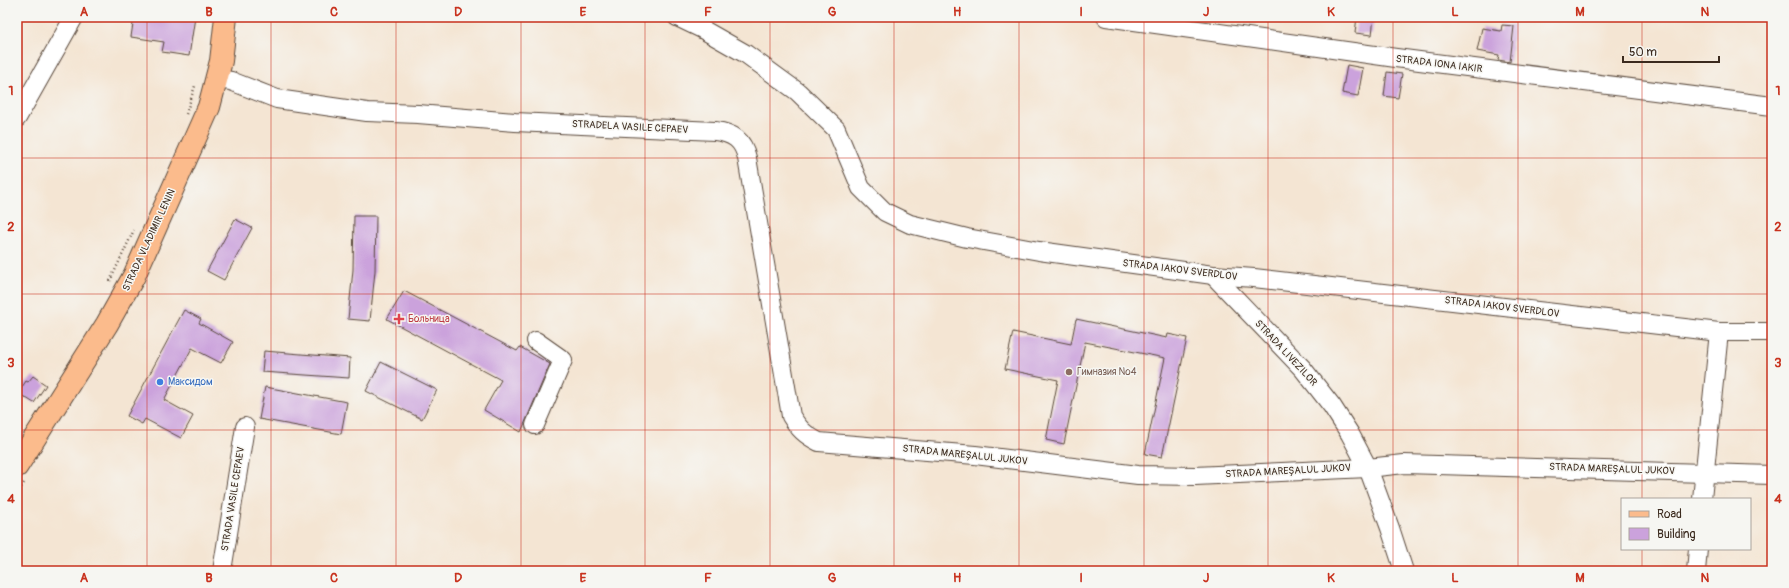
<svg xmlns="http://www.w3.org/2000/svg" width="1789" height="588" font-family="Pangolin,sans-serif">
  <rect width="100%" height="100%" fill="#f6f6f2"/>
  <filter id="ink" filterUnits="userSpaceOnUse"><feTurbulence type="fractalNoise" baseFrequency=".025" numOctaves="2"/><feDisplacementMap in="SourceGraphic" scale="8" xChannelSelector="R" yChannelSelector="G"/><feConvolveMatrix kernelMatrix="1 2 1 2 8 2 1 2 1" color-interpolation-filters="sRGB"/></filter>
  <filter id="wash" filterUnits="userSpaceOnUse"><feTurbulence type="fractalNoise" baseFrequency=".012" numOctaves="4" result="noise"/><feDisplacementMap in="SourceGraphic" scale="16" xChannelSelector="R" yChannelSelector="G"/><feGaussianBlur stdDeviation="0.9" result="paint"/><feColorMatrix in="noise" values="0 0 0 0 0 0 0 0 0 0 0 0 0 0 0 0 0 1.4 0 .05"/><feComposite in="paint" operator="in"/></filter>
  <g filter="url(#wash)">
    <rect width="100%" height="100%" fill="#f4e5d3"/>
    <g id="blocks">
      <g fill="#cba2dc">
        <path d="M134 17H195L189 56 162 52 164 42 131 37Z"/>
        <path d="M1357 17H1374L1372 35 1355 33Z"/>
        <path d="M1502 25 1514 26 1510 62 1498 60 1499 55 1477 51 1482 28 1501 31Z"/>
        <path d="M1347 65 1363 68 1358 96 1342 93Z"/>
        <path d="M1387 72 1402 74 1398 98 1384 96Z"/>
        <path d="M354 216H376L375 271 370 321 348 319 353 270Z"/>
        <path d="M235 219 252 228 224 280 207 271Z"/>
        <path d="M404 291 517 351 520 347 550 364 521 432 484 410 501 380 387 319Z"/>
        <path d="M184 310 201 319 199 323 233 342 221 363 192 348 164 400 193 416 181 438 145 419 142 424 127 416Z"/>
        <path d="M1076 319 1167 338 1168 334 1187 338 1162 457 1145 454 1165 358 1085 342 1064 444 1046 440 1058 380 1005 369 1013 332 1071 344Z"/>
        <path d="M264 351 350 358 349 378 262 372Z"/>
        <path d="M381 362 437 390 422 419 366 391Z"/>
        <path d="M33 376 46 385 34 403 18 393 26 381 28 382Z"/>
        <path d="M265 387 347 402 341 434 259 419Z"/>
      </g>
    </g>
  </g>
  <g filter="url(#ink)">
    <use href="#blocks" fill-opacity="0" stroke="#574639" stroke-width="1"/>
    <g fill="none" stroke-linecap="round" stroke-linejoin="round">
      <g stroke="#574639" stroke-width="20">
        <g id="minor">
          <path d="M677 17 702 29 746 54 798 92 836 129 861 188 885 212 910 224 967 238 1039 251 1213 275 1254 278 1719 332H1772"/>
          <path d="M1106 17 1396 58 1772 106"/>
          <path d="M217 79 231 81 277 99 367 112 418 114 515 122 715 131C733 133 743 140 747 158L791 416C799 429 805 435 819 442L975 455 1138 475 1195 476 1368 468 1404 464 1772 475"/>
          <path d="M17 118 74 17"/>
          <path d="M1213 275 1303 369 1332 406 1350 434 1368 468 1390 528 1404 571"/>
          <path d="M535 425 563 360 536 341"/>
          <path d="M1702 499 1719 332"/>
          <path d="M222 571 245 427"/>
          <path d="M1696 571 1698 549"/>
        </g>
      </g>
      <g stroke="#574639" stroke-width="24">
        <path id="major" d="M17 466 107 324 134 276 209 107 221 61 226 17"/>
      </g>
      <g stroke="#574639" stroke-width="2.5" stroke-dasharray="1 3" stroke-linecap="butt">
        <path d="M186 114 195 86"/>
        <path d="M110 281 134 230"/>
        <path d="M17 494 25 481"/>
      </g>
      <use href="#minor" stroke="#fff" stroke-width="18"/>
      <use href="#major" stroke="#fbbb8c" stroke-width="22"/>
    </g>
  </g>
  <path fill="none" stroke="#c8321e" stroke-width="1" stroke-opacity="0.55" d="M147 17V571M271 17V571M396 17V571M521 17V571M645 17V571M770 17V571M894 17V571M1019 17V571M1144 17V571M1268 17V571M1393 17V571M1518 17V571M1642 17V499M17 158H1772M17 294H1772M17 430H1772M1642 549V571"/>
  <path fill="#e0444e" stroke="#f6f6f2" stroke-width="1.5" d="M397 313h4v4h4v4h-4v4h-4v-4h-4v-4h4z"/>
  <circle fill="#8d6e63" stroke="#f6f6f2" stroke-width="1.5" cx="1069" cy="372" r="4"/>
  <circle fill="#3f7fe0" stroke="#f6f6f2" stroke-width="1.5" cx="160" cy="382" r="4"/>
  <g text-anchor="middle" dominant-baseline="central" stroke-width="3" stroke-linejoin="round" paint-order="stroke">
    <g font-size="10" fill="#3b2a1e" stroke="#f6f6f2">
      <text transform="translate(1439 64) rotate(7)">STRADA IONA IAKIR</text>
      <text transform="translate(630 127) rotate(3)">STRADELA VASILE CEPAEV</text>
      <text transform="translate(149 240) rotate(-65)">STRADA VLADIMIR LENIN</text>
      <text transform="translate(1180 270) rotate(7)">STRADA IAKOV SVERDLOV</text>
      <text transform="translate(1502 307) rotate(7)">STRADA IAKOV SVERDLOV</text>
      <text transform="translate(1286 353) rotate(47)">STRADA LIVEZILOR</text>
      <text transform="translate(965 455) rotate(6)">STRADA MAREȘALUL JUKOV</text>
      <text transform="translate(1612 469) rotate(2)">STRADA MAREȘALUL JUKOV</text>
      <text transform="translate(1288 471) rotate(-3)">STRADA MAREȘALUL JUKOV</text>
      <text transform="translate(233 499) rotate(-81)">STRADA VASILE CEPAEV</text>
    </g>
    <g font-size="10" fill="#be3a42" stroke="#f6f6f2" text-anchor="start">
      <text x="408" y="319">Больница</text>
    </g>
    <g font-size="10" fill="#785e54" stroke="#f6f6f2" text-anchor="start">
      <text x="1077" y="372">Гимназия №4</text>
    </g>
    <g font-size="10" fill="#366cbe" stroke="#f6f6f2" text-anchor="start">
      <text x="168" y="382">Максидом</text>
    </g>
  </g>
  <rect width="1789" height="588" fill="none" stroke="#f6f6f2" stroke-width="44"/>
  <rect x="1621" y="498" width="130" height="52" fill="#f6f6f2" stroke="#aba49d"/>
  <rect x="1629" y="511" width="20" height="6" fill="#fbbb8c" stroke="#aba49d"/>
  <text x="1657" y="518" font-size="12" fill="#3b2a1e">Road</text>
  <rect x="1629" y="528" width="20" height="12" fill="#cba2dc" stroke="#aba49d"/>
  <text x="1657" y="538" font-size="12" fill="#3b2a1e">Building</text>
  <path d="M1623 56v6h96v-6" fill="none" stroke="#3b2a1e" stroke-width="2"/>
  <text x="1629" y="56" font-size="12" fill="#3b2a1e" stroke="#f6f6f2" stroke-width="3" paint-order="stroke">50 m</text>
  <rect x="22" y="22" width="1745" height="544" fill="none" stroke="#c8321e" stroke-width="1.5"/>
  <g font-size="13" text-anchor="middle" font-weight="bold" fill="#c8321e">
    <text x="84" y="16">A</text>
    <text x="209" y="16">B</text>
    <text x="334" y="16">C</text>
    <text x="458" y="16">D</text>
    <text x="583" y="16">E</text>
    <text x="708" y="16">F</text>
    <text x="832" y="16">G</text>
    <text x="957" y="16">H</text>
    <text x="1081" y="16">I</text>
    <text x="1206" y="16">J</text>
    <text x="1331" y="16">K</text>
    <text x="1455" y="16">L</text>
    <text x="1580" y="16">M</text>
    <text x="1705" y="16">N</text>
    <text x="11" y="95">1</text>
    <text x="1778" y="95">1</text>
    <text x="11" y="231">2</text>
    <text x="1778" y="231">2</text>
    <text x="11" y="367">3</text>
    <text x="1778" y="367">3</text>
    <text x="11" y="503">4</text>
    <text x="1778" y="503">4</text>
    <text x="84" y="582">A</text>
    <text x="209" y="582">B</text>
    <text x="334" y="582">C</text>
    <text x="458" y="582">D</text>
    <text x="583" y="582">E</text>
    <text x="708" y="582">F</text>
    <text x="832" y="582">G</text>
    <text x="957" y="582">H</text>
    <text x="1081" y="582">I</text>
    <text x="1206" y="582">J</text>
    <text x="1331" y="582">K</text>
    <text x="1455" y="582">L</text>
    <text x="1580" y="582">M</text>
    <text x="1705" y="582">N</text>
  </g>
</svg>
